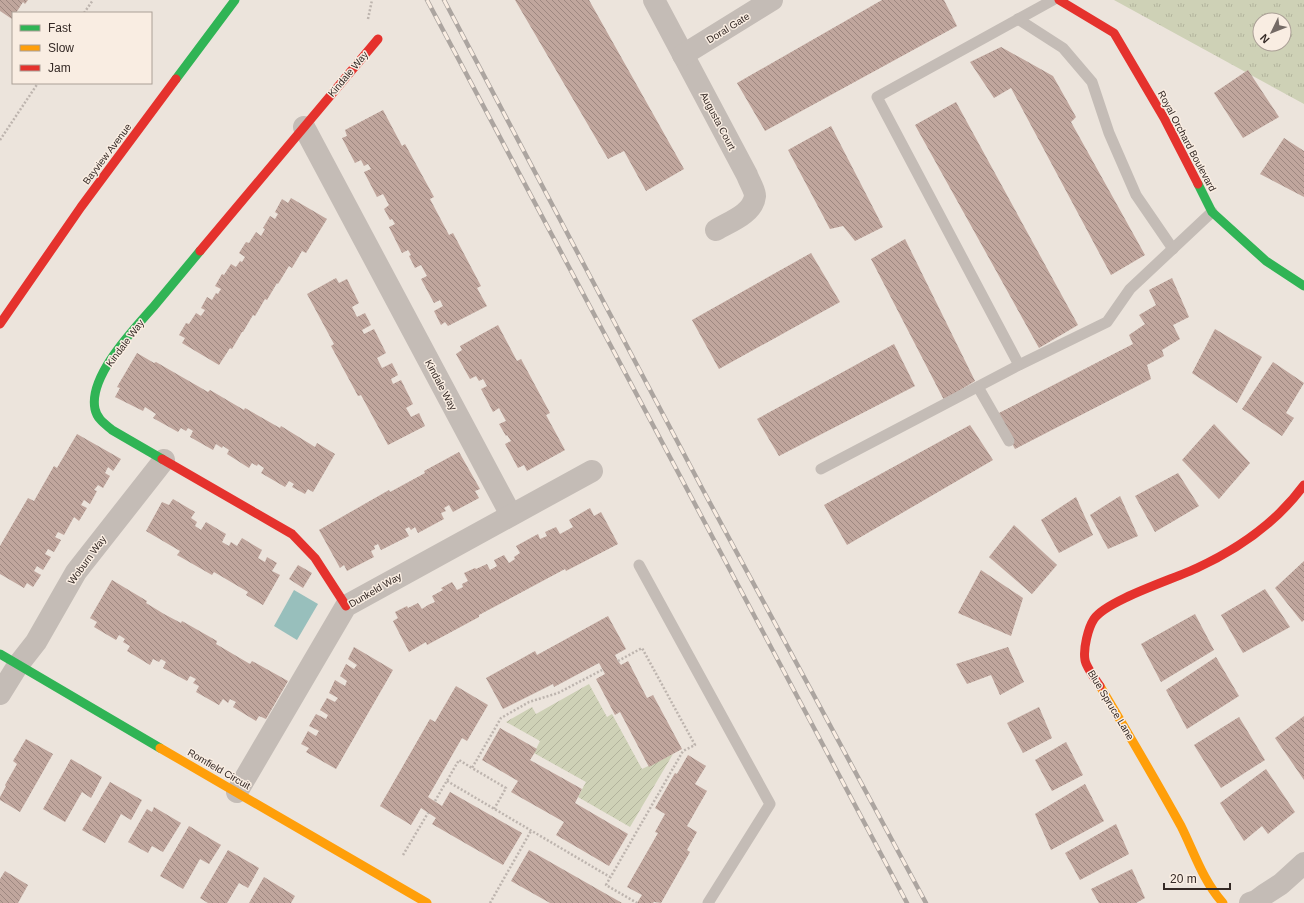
<svg xmlns="http://www.w3.org/2000/svg" width="1304" height="903" font-family="Arial,sans-serif">
  <defs>
    <pattern id="grass-tufts" width="24" height="20" patternUnits="userSpaceOnUse"><rect width="24" height="20" fill="#ced1b6"/><path d="M3 7l-1-3M5 7V3M7 7l1-3M15 17l-1-3M17 17v-4M19 17l1-3" fill="none" stroke="#b2b39c"/></pattern>
    <pattern id="garden-furrows" width="10" height="10" patternUnits="userSpaceOnUse"><rect width="10" height="10" fill="#ced1b6"/><path d="M-1 1l2-2M0 10L10 0M9 11l2-2" fill="none" stroke="#b2b39c"/></pattern>
    <pattern id="building-back-hatch" width="6" height="6" patternUnits="userSpaceOnUse"><rect width="6" height="6" fill="#c0a69d"/><path d="M-1 5l2 2M0 0l6 6M5-1l2 2" fill="none" stroke="#9d8780"/></pattern>
  </defs>
  <rect width="100%" height="100%" fill="#ece4dc"/>
  <path fill="url(#grass-tufts)" fill-rule="evenodd" d="M1114 0H1304V104ZM1260 20H1284V44H1260Z"/>
  <path fill="url(#garden-furrows)" d="M589 684 607 717 612 714 642 769 673 754 630 827 578 797 586 782 534 753 540 741 506 722 532 707 536 714Z"/>
  <path fill="#98bfbc" d="M294 590 318 604 297 640 274 626Z"/>
  <g fill="url(#building-back-hatch)">
    <path d="M0 0H28L25 4 23 2 16 13H13L12 19 0 11Z"/>
    <path d="M515 0H589L684 169 646 191 624 151 608 159Z"/>
    <path d="M882 0H944L957 26 765 131 737 83Z"/>
    <path d="M1001 47 1053 76 1076 117 1071 122 1145 255 1111 275 1011 88 994 98 970 62Z"/>
    <path d="M1248 70 1279 117 1243 138 1214 93Z"/>
    <path d="M956 102 1078 325 1039 348 915 125Z"/>
    <path d="M383 110 402 146 405 144 434 197 430 199 449 235 453 233 481 286 477 288 487 306 448 326 445 322 441 325 434 311 443 306 440 300 434 303 421 279 427 276 421 265 415 268 409 256 411 255 408 250 402 253 389 227 395 224 392 219 390 220 384 209 389 205 383 194 377 197 364 172 371 169 368 164 364 166 361 160 355 163 342 138 347 136 345 130Z"/>
    <path d="M831 126 883 227 855 241 843 226 830 229 788 150Z"/>
    <path d="M1284 138 1304 151V197L1260 174Z"/>
    <path d="M291 198 327 219 306 253 302 251 292 268 289 266 278 284 277 283 267 300 265 299 255 316 253 315 243 332H242L232 349 230 348 219 365 182 343 185 338 179 335 186 323 189 324 196 313 201 316 205 310 201 308 207 297 212 300 216 293 218 294 221 289 215 286 222 274 224 275 231 264 236 267 240 261 242 262 245 257 239 253 246 242 249 243 256 232 261 236 265 229 263 228 270 216 275 219 278 214 275 212 282 199 288 203Z"/>
    <path d="M905 239 975 381 944 400 871 259Z"/>
    <path d="M811 253 840 302 719 369 692 320Z"/>
    <path d="M336 278 339 283 347 279 359 303 352 307 357 317 365 313 371 325 362 330 364 334 374 329 386 353 377 358 382 368 392 363 398 375 391 379 393 384 401 380 413 404 406 408 409 413 411 417 419 413 425 426 388 445 361 395 358 396 331 346 334 344 307 294Z"/>
    <path d="M1172 278 1189 317 1173 325 1180 339 1162 350 1164 356 1147 365 1151 379 1015 449 997 414 1133 344 1129 335 1145 324 1139 315 1156 305 1149 290Z"/>
    <path d="M498 325 517 361 521 359 550 413 546 415 565 450 527 471 524 465 518 468 505 444 511 441 507 435 506 436 499 424 506 421 499 408 493 412 481 389 487 386 483 379 479 381 476 376 470 379 456 354 462 350 460 346Z"/>
    <path d="M1215 329 1262 357 1237 403 1192 373Z"/>
    <path d="M894 344 915 386 779 456 757 419Z"/>
    <path d="M137 353 154 363 156 362 208 392 210 390 244 410 245 408 280 428 281 426 315 447 317 443 335 454 313 492 308 489 305 494 292 487 294 484 289 481 285 487 261 473 264 468 258 464 257 466 252 463 249 468 227 454 229 450 223 446 222 448 216 444 213 450 190 437 193 431 188 428 186 431 181 428 178 432 153 418 156 414 145 407 143 411 115 397 120 388 117 387Z"/>
    <path d="M1273 362 1304 383 1286 413 1294 418 1282 436 1242 409Z"/>
    <path d="M1214 424 1250 463 1219 499 1182 460Z"/>
    <path d="M970 425 993 460 847 545 824 505Z"/>
    <path d="M77 434 121 459 113 471 108 467 105 473 110 476 103 488 98 485 94 490 97 491 90 504 84 500 81 505 87 508 79 521 74 517 64 535 58 532 55 537 61 540 54 552 48 549 45 554 51 557 43 570 37 566 34 571 41 575 33 587 27 583 24 588 0 574V546L28 498 34 501 54 466 57 468Z"/>
    <path d="M459 452 480 489 475 491 479 498 453 512 449 505 444 508 446 511 441 513 444 519 418 533 415 527 411 530 409 527 405 529 409 536 381 550 378 544 374 546 375 549 371 551 374 557 347 571 344 565 340 568 319 530 389 490 390 492 425 473 424 471Z"/>
    <path d="M1178 473 1199 506 1155 532 1135 496Z"/>
    <path d="M1120 496 1138 536 1108 549 1090 515Z"/>
    <path d="M1076 497 1093 535 1059 553 1041 520Z"/>
    <path d="M173 499 195 512 191 518 197 522 195 526 201 530 206 522 226 534 222 542 229 546 231 542 237 546 242 538 262 550 258 558 265 562 267 557 277 563 272 571 280 575 263 605 246 595 248 592 214 572 212 575 177 555 180 551 146 531 162 502 169 505Z"/>
    <path d="M590 508 594 516 601 512 618 544 566 571 565 569 479 615V617L427 645 426 642 409 652 393 621 398 618 395 612 407 606 408 608 418 603 422 609 428 605 435 602 432 596 443 590 441 588 452 582 457 590 463 587 462 584 468 581 464 573 475 568 476 569 487 564 490 570 497 566 494 560 504 555 509 563 515 559 514 557 520 553 516 546 538 534 540 539 547 536 545 532 556 527 560 534 573 527 569 520Z"/>
    <path d="M1014 525 1057 565 1032 594 989 557Z"/>
    <path d="M1304 561V620L1302 622 1275 588Z"/>
    <path d="M298 565 312 573 303 588 289 579Z"/>
    <path d="M981 570 1023 598 1011 636 958 613Z"/>
    <path d="M112 580 147 601 146 603 164 614 181 623 182 621 217 641 216 644 250 664 252 661 288 681 266 719 259 716 256 721 233 707 236 702 230 699 228 703 223 699 219 705 196 692 199 686 193 683 196 679 190 676 187 681 163 668 166 662 161 659 159 662 153 659 150 665 127 651 130 646 123 642 125 639 119 635 116 640 94 627 97 622 90 618Z"/>
    <path d="M1265 589 1290 627 1243 653 1221 615Z"/>
    <path d="M1195 614 1214 650 1161 682 1141 644Z"/>
    <path d="M608 616 626 649 615 655 618 661 621 665 628 661 647 698 653 695 682 749 649 767 620 712 615 715 596 679 605 674 599 663 554 687 553 684 503 709 486 678 535 651 537 655Z"/>
    <path d="M354 647 393 670 336 769 306 752 309 748 301 744 308 731 316 736 319 731 309 726 316 714 326 719 328 715 320 710 327 698 335 702 338 698 329 693 335 680 345 686 347 681 340 676 346 664 354 669 357 665 348 659Z"/>
    <path d="M1008 647 1024 682 1000 695 991 675 967 684 956 664Z"/>
    <path d="M1216 657 1239 696 1187 729 1166 690Z"/>
    <path d="M456 686 488 705 467 741 462 738 428 797 442 806 450 792 522 833 503 865 432 824 436 818 421 808 411 825 380 806 430 719 435 722Z"/>
    <path d="M1039 707 1052 738 1023 753 1007 723Z"/>
    <path d="M1304 716V780L1275 738Z"/>
    <path d="M1239 717 1265 760 1221 788 1194 745Z"/>
    <path d="M500 728 537 749 530 760 582 789 575 803 628 834 609 866 556 835 564 822 511 792 518 781 482 760Z"/>
    <path d="M26 739 53 754 20 812 0 800V797L6 786 5 785 17 764 13 761Z"/>
    <path d="M1066 742 1083 775 1052 791 1035 760Z"/>
    <path d="M688 755 706 766 695 784 707 791 687 826 697 832 687 850 690 852 661 903 654 902 653 903H637L642 895 627 887 658 833 655 832 665 814 655 808 675 773 677 774Z"/>
    <path d="M71 759 102 777 91 798 82 792 65 822 43 809Z"/>
    <path d="M1266 769 1295 812 1268 834 1262 826 1244 841 1220 803Z"/>
    <path d="M110 782 142 800 131 820 121 814 105 843 82 830Z"/>
    <path d="M1085 784 1104 821 1051 850 1035 814Z"/>
    <path d="M154 807 181 823 163 852 152 846 148 853 128 842 147 809 152 812Z"/>
    <path d="M1116 824 1129 854 1080 880 1065 853Z"/>
    <path d="M189 826 221 845 209 864 200 859 183 889 160 876Z"/>
    <path d="M228 850 259 868 248 888 239 883 227 903H208L200 898Z"/>
    <path d="M529 850 622 903H550L511 881Z"/>
    <path d="M1132 869 1145 898 1136 903H1099L1091 889Z"/>
    <path d="M5 871 28 885 18 903H0V879Z"/>
    <path d="M264 877 295 896 291 903H249Z"/>
  </g>
  <g fill="none" stroke-linecap="round" stroke-linejoin="round">
    <g stroke="#bdb4ae" stroke-width="2.5" stroke-dasharray="2 2" stroke-linecap="butt">
      <path d="M84 13 93 0"/>
      <path d="M368 19 372 0"/>
      <path d="M0 140 38 83"/>
      <path d="M618 661 642 648 695 745 683 751 606 885 637 903"/>
      <path d="M447 781 610 877"/>
      <path d="M435 801 459 760 472 768"/>
      <path d="M494 809 506 788 472 768 501 718 529 702 558 693 602 670"/>
      <path d="M403 855 428 813"/>
      <path d="M490 903 531 831"/>
    </g>
    <g stroke="#c4bcb6" stroke-width="11">
      <path d="M1018 19 1063 48 1092 82 1109 133 1136 195 1173 249"/>
      <path d="M1019 365 877 97 1053 0"/>
      <path d="M978 387 1009 441"/>
      <path d="M821 469 1019 365 1107 322 1130 289 1212 212"/>
      <path d="M639 565 770 804 708 903"/>
    </g>
    <g stroke="#c4bcb6" stroke-width="22">
      <path d="M654 0 747 175C749 181 755 190 755 196 753 214 729 222 716 230"/>
      <path d="M683 55 772 0"/>
      <path d="M304 127 511 515"/>
      <path d="M0 694 18 665 36 642 76 572 164 460"/>
      <path d="M237 792 346 606 592 471"/>
      <path d="M1250 903 1256 901 1264 895 1281 884 1304 863"/>
    </g>
    <g stroke="#30b455" stroke-width="9">
      <path d="M176 79 235 0"/>
      <path d="M1198 184 1212 212 1266 261 1304 286"/>
      <path d="M162 459 112 430C105 424 97 419 95 409 88 376 135 328 155 305 170 287 185 269 200 251"/>
      <path d="M0 654 160 748"/>
    </g>
    <g stroke="#ff9f0a" stroke-width="9">
      <path d="M1100 686C1128 733 1155 779 1181 826 1194 852 1203 881 1223 903"/>
      <path d="M160 748 427 903"/>
    </g>
    <g stroke="#e5322d" stroke-width="9">
      <path d="M1059 0 1114 33 1164 118 1198 184"/>
      <path d="M200 251 378 39"/>
      <path d="M0 324 81 207 176 79"/>
      <path d="M162 459 292 534 315 558 346 606"/>
      <path d="M1100 686C1096 680 1086 667 1085 660 1083 649 1088 628 1094 619 1107 600 1174 579 1197 568 1238 549 1277 522 1304 485"/>
    </g>
    <g stroke="#aca5a0" stroke-width="4.5">
      <g id="rail">
        <path d="M427 0 907 903"/>
        <path d="M444 0 703 490 926 903"/>
      </g>
    </g>
    <use href="#rail" stroke="#f9ede2" stroke-width="3" stroke-dasharray="9" stroke-linecap="butt"/>
  </g>
  <g text-anchor="middle" dominant-baseline="central" stroke-width="3" stroke-linejoin="round" paint-order="stroke">
    <g font-size="10" fill="#342925" stroke="#f9ede2">
      <text transform="translate(728 28) rotate(-32)">Doral Gate</text>
      <text transform="translate(348 74) rotate(-50)">Kindale Way</text>
      <text transform="translate(718 121) rotate(62)">Augusta Court</text>
      <text transform="translate(1187 141) rotate(62)">Royal Orchard Boulevard</text>
      <text transform="translate(107 154) rotate(-53)">Bayview Avenue</text>
      <text transform="translate(125 343) rotate(-53)">Kindale Way</text>
      <text transform="translate(441 385) rotate(62)">Kindale Way</text>
      <text transform="translate(87 560) rotate(-54)">Woburn Way</text>
      <text transform="translate(375 590) rotate(-30)">Dunkeld Way</text>
      <text transform="translate(1111 705) rotate(59)">Blue Spruce Lane</text>
      <text transform="translate(219 769) rotate(30)">Romfield Circuit</text>
    </g>
  </g>
  <rect x="12" y="12" width="140" height="72" fill="#f9ede2" stroke="#aa9f96"/>
  <rect x="20" y="25" width="20" height="6" fill="#30b455" stroke="#aa9f96"/>
  <text x="48" y="32" font-size="12" fill="#342925">Fast</text>
  <rect x="20" y="45" width="20" height="6" fill="#ff9f0a" stroke="#aa9f96"/>
  <text x="48" y="52" font-size="12" fill="#342925">Slow</text>
  <rect x="20" y="65" width="20" height="6" fill="#e5322d" stroke="#aa9f96"/>
  <text x="48" y="72" font-size="12" fill="#342925">Jam</text>
  <g transform="translate(1272 32) rotate(227)"><circle r="19" fill="#f9ede2" stroke="#aa9f96"/>
  <path d="M0-3L7 15L0 10L-7 15Z" fill="#746a65"/>
  <text y="-6" font-size="11" font-weight="bold" text-anchor="middle" fill="#342925">N</text>
  </g>
  <path d="M1164 883v6h66v-6" fill="none" stroke="#342925" stroke-width="2"/>
  <text x="1170" y="883" font-size="12" fill="#342925" stroke="#f9ede2" stroke-width="3" paint-order="stroke">20 m</text>
</svg>
